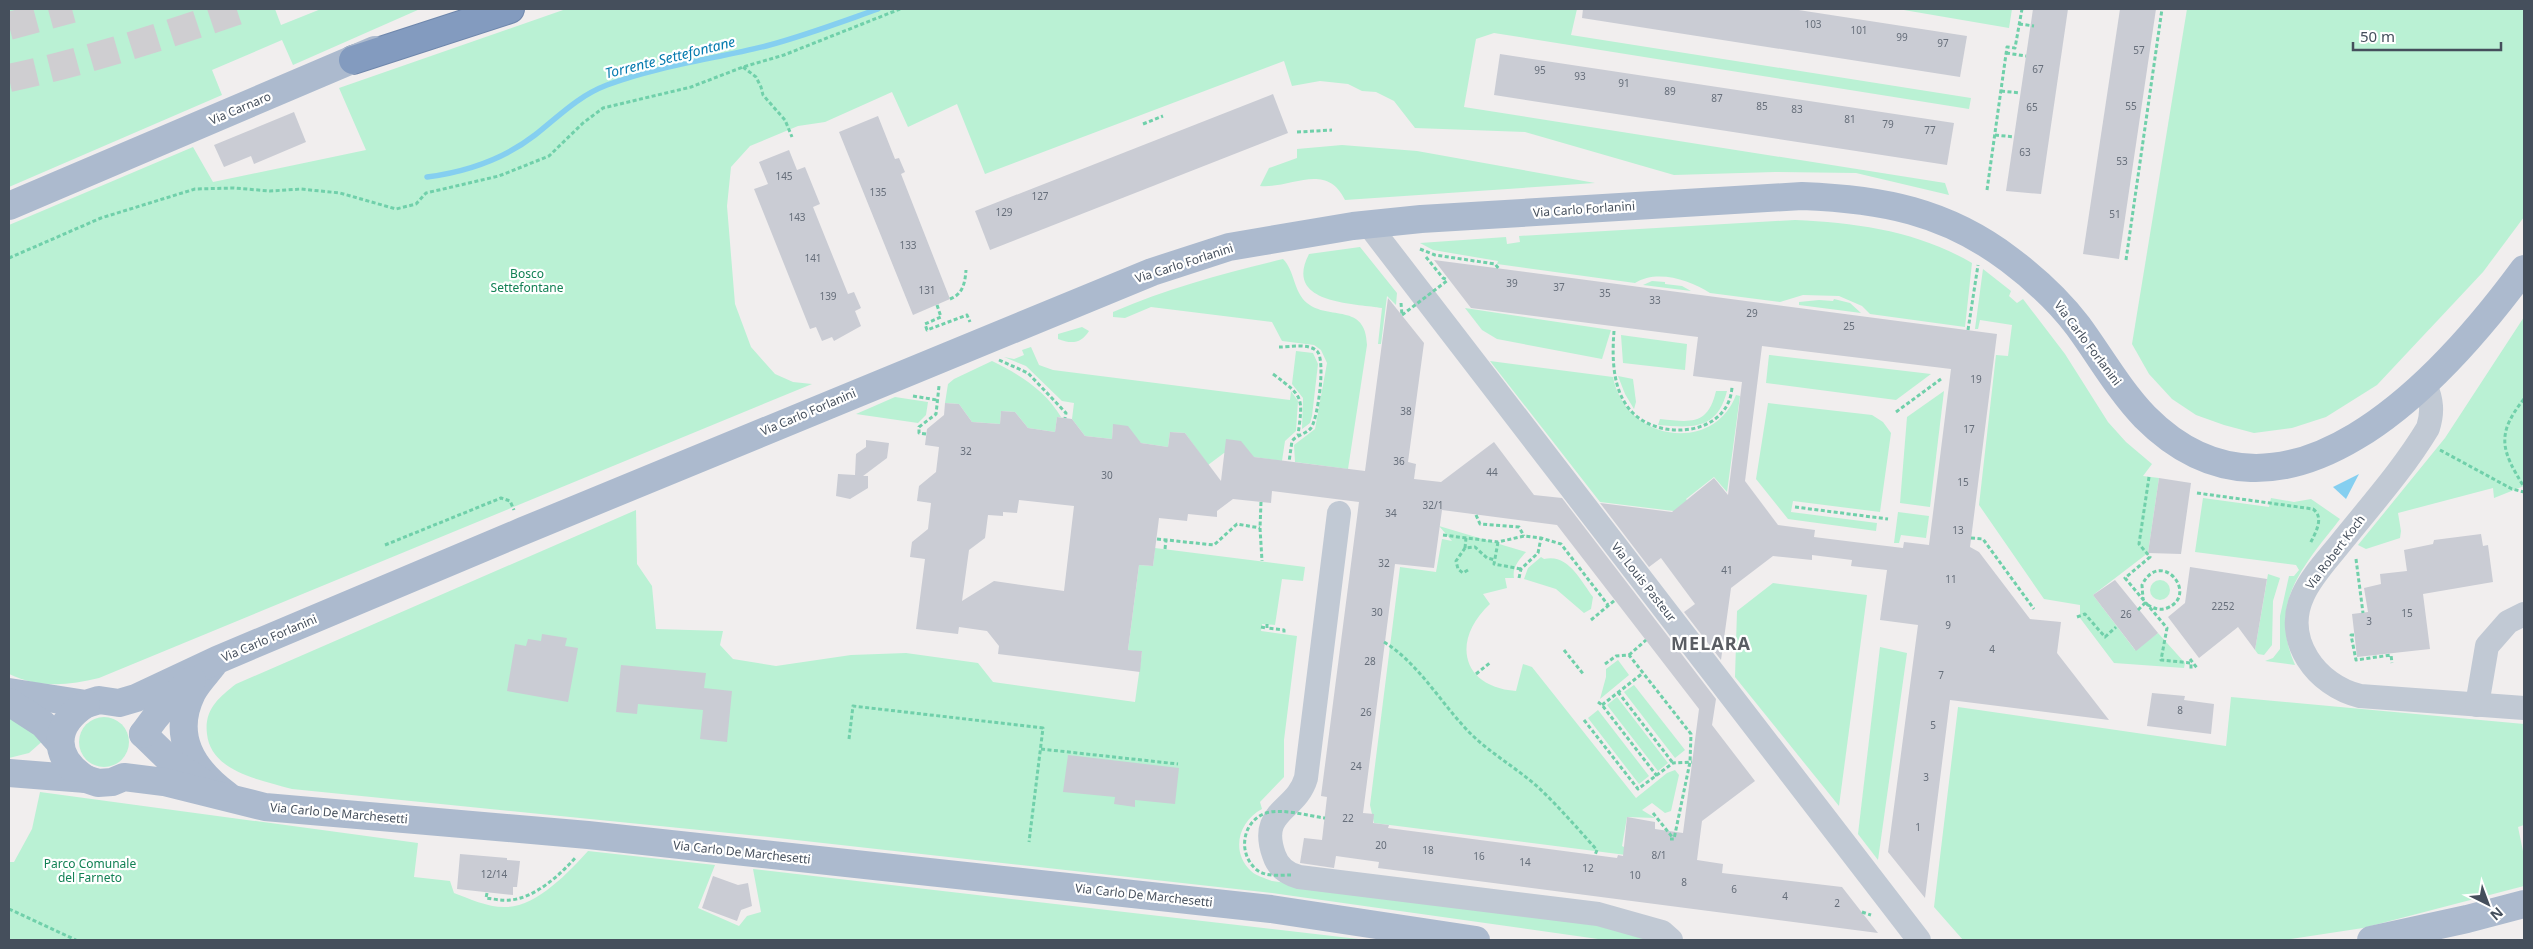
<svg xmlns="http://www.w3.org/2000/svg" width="2533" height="949" font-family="'Noto Sans',sans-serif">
  <rect width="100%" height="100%" fill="#f1eeee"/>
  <g fill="#baf1d4">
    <path d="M9 9H275L281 25 321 9H420L293 65 282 40 212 70 222 95 9 187Z"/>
    <path d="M566 9H1577L1571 35 1971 98 1969 109 1494 33 1476 39 1464 107 1945 183 1949 195 1856 173 1775 172 1674 175 1525 132 1415 128 1394 101 1376 92 1362 91 1348 84 1320 81 1292 86 1284 61 985 174 957 104 908 127 892 92 825 122 798 126 750 146 731 167 727 206 735 304 751 347 775 374 793 382 812 384 99 678C67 686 39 688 9 674V225L193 147 213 182 366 150 339 88Z"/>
    <path d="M1898 9H2012L2009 28Z"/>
    <path d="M2187 9H2524V217L2483 272 2377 385 2326 417 2292 428 2254 433 2224 425 2196 415 2172 399 2149 374 2132 344Z"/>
    <path d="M1342 145 1417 151 1595 183 1345 200C1326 161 1291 189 1260 186L1269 168 1297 158V149Z"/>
    <path d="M1795 220C1858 223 1917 231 1972 263L1965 327 1870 314 1862 306 1839 296 1803 295 1780 302 1710 293C1690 280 1657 269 1635 283L1497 264 1498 261 1433 250 1420 243 1506 237 1507 244 1520 242 1519 236Z"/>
    <path d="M1360 247 1397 293 1396 305 1387 296 1381 344H1378L1382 308C1353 303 1283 304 1309 254Z"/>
    <path d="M1283 259C1295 271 1293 291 1307 303 1329 321 1366 302 1367 345L1348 469 1295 462 1294 445 1315 429 1327 363 1321 350 1314 345 1282 341 1272 322 1151 307 1125 318 1113 317V312C1168 288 1225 273 1283 259Z"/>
    <path d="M1983 269 2011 291 2009 296 2017 303 2023 299 2065 354 2108 422 2126 442 2152 464 2143 476 2159 478 2148 553 2093 595 2135 650 2158 633 2185 663 2184 668 2114 663 2080 618V605L2044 599 1979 505 1996 355 2008 356 2012 325 1980 320 1978 329H1975Z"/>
    <path d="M1652 281 1665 282V284L1682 286 1691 291 1643 285Z"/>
    <path d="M1834 299 1850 303 1861 313 1799 305V302L1819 300 1833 301Z"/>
    <path d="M1465 308 1611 330 1602 359 1497 339 1482 330Z"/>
    <path d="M2524 317V486L2494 498 2493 488 2398 513 2401 531 2400 538 2366 549 2358 545 2445 438Z"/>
    <path d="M1082 327 1089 331C1081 344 1071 344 1058 339V334Z"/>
    <path d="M1621 335 1687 344 1685 370 1623 363Z"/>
    <path d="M1031 347 1039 365 1053 370 1290 400 1291 391 1298 401 1296 431 1285 441 1282 461 1224 453 1208 465 1185 433 1170 432 1168 447 1141 443 1113 425 1112 439 1085 436 1072 419 1074 403 1062 401 1026 366 1004 357 1014 359 1024 355 1022 350Z"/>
    <path d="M1296 351 1313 353 1318 364 1312 416 1310 423 1302 429 1303 398 1292 384Z"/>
    <path d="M1769 355H1770L1931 374 1896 400 1766 383Z"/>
    <path d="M992 361C1019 374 1046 391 1061 417H1057L1055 432 1028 428 1015 412 1001 411 1000 424 972 422 959 404 945 403 948 384 954 379Z"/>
    <path d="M1490 361 1613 377C1625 441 1713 455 1736 395L1740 396 1727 492 1714 477 1686 499 1698 514 1600 502Z"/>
    <path d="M1618 376 1633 379 1636 402 1634 409 1625 394Z"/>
    <path d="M1716 391H1727C1717 430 1693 428 1658 425L1660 419C1690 422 1708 426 1716 391Z"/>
    <path d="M1944 391 1930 507 1900 503 1907 417Z"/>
    <path d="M895 397 928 402 926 415 918 423 856 414Z"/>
    <path d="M1768 403 1872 415 1883 422 1891 433 1880 512 1793 501 1791 512 1877 523 1876 531 1788 519 1756 479Z"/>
    <path d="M2203 498 2269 507 2271 498 2294 502 2311 499 2340 519C2303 567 2268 602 2295 665L2265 661 2273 658 2280 649V616L2289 576H2294L2299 570 2296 565 2195 552Z"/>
    <path d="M636 510 637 564 652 586 656 629 723 631 720 645 733 659 776 666 851 655 906 653 978 663 993 682 1135 702 1142 652 1128 650 1139 565 1153 566 1155 548 1305 567 1303 581 1282 579 1275 625 1262 624 1261 631 1297 636 1284 740V777L1260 802 1262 809C1239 821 1230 851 1251 871 1256 876 1265 878 1272 881L1635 930 1658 940H1605L1272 893 769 837 292 789C261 780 211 772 207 734 204 710 218 698 236 684Z"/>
    <path d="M1898 512 1929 516 1926 538 1901 535 1899 543H1894Z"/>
    <path d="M1439 526 1526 552C1519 560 1512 567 1514 578H1505L1507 588 1483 594 1490 604C1451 640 1461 687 1516 691L1523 664 1532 667 1636 798 1667 773 1675 770 1679 775 1671 811 1665 813 1652 803 1642 810 1655 818 1627 817 1622 846 1626 848V855L1374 823 1370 805 1400 567 1436 572 1442 539 1452 541Z"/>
    <path d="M1541 557 1544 559C1568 553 1581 581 1593 597L1591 609 1584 613 1556 589 1524 579 1528 568Z"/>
    <path d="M2268 574 2280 578 2273 601 2272 645 2264 655 2258 654 2255 650Z"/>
    <circle cx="2160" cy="590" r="10"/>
    <path d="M1773 583 1867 595 1839 806 1735 677 1737 611Z"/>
    <path d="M1880 647 1907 653 1878 860 1858 834Z"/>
    <path d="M1618 660 1629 675 1600 699 1606 677V669Z"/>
    <path d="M1634 685 1685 750 1675 758 1624 692Z"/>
    <path d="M1617 697 1668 763 1658 771 1607 705Z"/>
    <path d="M2231 697 2524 724V825L2518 827 2524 856V886L2363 928 2285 940H1963L1934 907 1958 707 2226 746Z"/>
    <path d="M1598 710 1649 776 1639 784 1588 718Z"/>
    <path d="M9 713 46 738 29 753 9 758Z"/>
    <circle cx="104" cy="742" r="25"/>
    <path d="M40 792 418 843 414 877 450 881 454 893C470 899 489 908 507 907 537 906 569 872 588 851L715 865 698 908 739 926 747 916 761 912 753 869 1367 940H9V862H14L32 829Z"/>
  </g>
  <path fill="#85cff0" d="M2359 474 2346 499 2333 487Z"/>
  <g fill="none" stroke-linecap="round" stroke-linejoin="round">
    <path stroke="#85cff0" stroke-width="5.5" d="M427 177C465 172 504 159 535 135 559 116 578 96 607 85 658 66 713 59 766 46 804 36 841 22 878 9"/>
  </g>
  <g fill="#caccd4" fill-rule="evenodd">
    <path d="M1583 9H1792L1967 36 1960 77 1582 18Z"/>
    <path d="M2033 9H2068L2041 194 2006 191Z"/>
    <path d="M2120 9H2156L2119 259 2083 254Z"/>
    <path d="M1500 54 1954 123 1947 165 1494 95Z"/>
    <path d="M1273 94 1288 133 990 250 975 211Z"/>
    <path d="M294 112 306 142 254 164 251 156 224 167 214 145Z"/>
    <path d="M878 116 895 159 899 158 905 172 901 174 950 299 913 315 839 132Z"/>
    <path d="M789 150 797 170 805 167 820 204 813 207 821 227 848 294 854 292 861 308 855 311 861 326 834 341 832 337 822 341 816 327 810 329 754 189 768 184 759 162Z"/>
    <path d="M1434 260 1997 334 1970 547 1979 552 2030 619 2061 622 2057 653 2109 720 1950 700 1925 898 1888 852 1918 625 1880 620 1887 570 1851 566 1852 560 1812 555V560L1773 556 1731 588 1721 660 1684 612 1695 604 1661 558 1649 567 1600 503 1672 512 1714 478 1728 495 1742 382 1693 376 1698 337 1471 308ZM1762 346 1951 369 1929 545 1904 542 1903 548 1862 543 1814 537 1815 530 1778 525 1745 481Z"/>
    <path d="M1388 298 1424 343 1408 462 1416 464 1414 479 1441 482 1494 442 1534 495 1562 498 1716 699 1712 725 1755 781 1702 821 1697 860 1723 864 1722 873 1842 887 1878 933 1378 868 1379 862 1336 856 1334 868 1300 863 1304 838 1322 840 1327 797 1321 796 1359 502 1272 491 1271 503 1233 499 1217 511V517L1188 514 1187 521 1159 518 1153 566 1139 565 1128 650 1142 651 1140 672 998 654 999 646 987 631 959 627 958 634 916 629 925 559 910 557 912 542 928 529 931 503 917 501 919 486 936 472 939 447 925 445 927 429 944 415 945 403 959 404 972 422 1000 424 1001 411 1015 412 1028 428 1055 432 1057 417 1072 419 1085 436 1112 439 1113 424 1128 426 1141 443 1168 447 1170 432 1185 433 1221 481 1226 439 1241 441 1254 457 1365 471ZM1019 500 1074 506 1064 591 994 581 962 601 969 550 985 538 988 515 1003 516V512L1017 513ZM1442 510 1557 525 1699 709 1683 833 1655 829V822L1627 817 1623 856 1618 855 1617 858 1388 828 1389 825 1373 823 1374 814 1363 813 1395 564 1434 568Z"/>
    <path d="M866 440 889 443 887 458 863 476H868V488L850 499 836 496 838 474 855 475 856 454 866 447Z"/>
    <path d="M2159 478 2191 483 2181 554 2148 553Z"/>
    <path d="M2481 534 2483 546 2488 545 2493 582 2423 594 2430 649 2357 657 2352 614 2368 612 2364 588 2381 584 2380 574 2407 571 2404 550 2433 544 2434 540Z"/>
    <path d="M2190 567 2267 579 2255 650 2238 627 2199 658 2168 617 2185 603Z"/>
    <path d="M2115 580 2158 633 2136 651 2093 595Z"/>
    <path d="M542 634 567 638 565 646 578 648 568 702 507 691 515 644 526 646 528 639 541 641Z"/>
    <path d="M621 665 706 673 704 688 732 691 727 742 700 739 703 710 638 704 637 714 616 712Z"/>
    <path d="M2152 693 2185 696 2184 700 2214 704 2211 734 2147 726Z"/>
    <path d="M1068 755 1179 768 1175 804 1135 800V807L1114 804 1115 797 1063 792Z"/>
    <path d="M460 854 507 858V860L520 861 517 887H513V895L457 889Z"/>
    <path d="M713 876 738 885 748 883 752 906 741 910 737 921 702 908Z"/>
  </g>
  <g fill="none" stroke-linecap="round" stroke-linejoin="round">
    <g stroke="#cfced1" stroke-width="28" stroke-dasharray="28 14" stroke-linecap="butt">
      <path d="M9 26 72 9"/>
      <path d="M9 78C89 61 166 35 243 9"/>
    </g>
    <g stroke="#6e86ab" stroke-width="30">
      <path id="highway" d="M353 60 510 9"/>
    </g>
    <g stroke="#70d0aa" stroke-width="3" stroke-dasharray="4 2.5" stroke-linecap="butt">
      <path d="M2019 24 2034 26"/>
      <path d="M2006 53 2026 56"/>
      <path d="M743 67 756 77 761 87 763 95 785 120 792 137"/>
      <path d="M2001 91 2020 93"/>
      <path d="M1143 124 1163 116"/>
      <path d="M1297 132 1332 130"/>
      <path d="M1995 135 2014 137"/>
      <path d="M1987 190 2007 47 2015 48 2022 9"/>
      <path d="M1420 249 1435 255 1495 264 1499 269"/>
      <path d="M1426 257 1443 278 1448 280"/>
      <path d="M9 258 101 218 195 189 234 188 270 191 301 189 340 193 396 209 416 204 426 193 499 176 549 156 583 123 603 108 691 87 743 67 784 55 900 9"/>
      <path d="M2126 260 2162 9"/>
      <path d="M950 299C963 294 965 283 966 270"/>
      <path d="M1401 303 1402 315"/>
      <path d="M937 305 941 317 925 324 927 330 967 315 970 322"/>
      <path d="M1968 330 1978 265"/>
      <path d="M1614 331C1612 357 1612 390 1631 411 1659 442 1729 436 1732 387"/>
      <path d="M1279 347C1290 347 1308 343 1317 351 1326 360 1318 418 1311 428 1306 434 1297 435 1292 441L1289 462"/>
      <path d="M999 360 1028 373 1066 413 1065 418"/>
      <path d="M1273 374C1304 397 1303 397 1298 435"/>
      <path d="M913 396 937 400"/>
      <path d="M2524 399C2495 435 2502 451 2524 487"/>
      <path d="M1896 412 1941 379"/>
      <path d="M926 434 919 433V427L936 414 939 386"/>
      <path d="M2440 450 2512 489 2524 492"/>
      <path d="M2149 477 2139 544 2150 557 2125 578 2167 628 2161 660 2191 663V669"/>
      <path d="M2197 493 2313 509C2325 518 2315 533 2310 544"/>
      <path d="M1261 502 1260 528 1262 561"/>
      <path d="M1795 507 1888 519"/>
      <path d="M1476 515 1480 524 1519 527 1524 536"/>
      <path d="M1443 535 1498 542 1524 536 1541 538 1561 544 1608 605"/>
      <path d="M1971 538 1983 539 2034 609"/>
      <path d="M1157 539 1214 545 1237 524 1260 528"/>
      <path d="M1498 542 1494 564 1521 569"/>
      <path d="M385 545 501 498 510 501 514 510"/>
      <path d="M1465 548 1466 538"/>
      <path d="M1165 549 1166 540"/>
      <path d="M2356 559 2363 613"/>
      <path d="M1468 570 1463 573 1458 569 1456 561 1465 548 1475 547 1487 558 1495 560"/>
      <path d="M1519 578 1521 569 1538 553 1541 538"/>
      <path d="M2138 610 2145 603C2152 608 2159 611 2167 608 2200 595 2161 547 2142 585L2143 599"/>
      <path d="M2077 617 2085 614 2105 637 2116 627"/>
      <path d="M1591 620 1615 600"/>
      <path d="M1267 624V628L1284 630V633"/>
      <path d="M1261 627 1267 628"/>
      <path d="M2354 635H2351L2356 660 2391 655 2392 663"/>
      <path d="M1384 642C1420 664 1443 707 1473 736 1493 755 1518 769 1539 788 1559 807 1578 829 1597 850L1595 855"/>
      <path d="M1564 650 1584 675"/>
      <path d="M1629 655 1646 640"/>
      <path d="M2190 659 2197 668"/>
      <path d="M1605 664 1616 656 1629 655 1691 734 1690 762 1674 839H1670"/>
      <path d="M1476 674 1491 662"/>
      <path d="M1618 692 1673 763"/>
      <path d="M1598 702 1602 705 1657 776"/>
      <path d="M1602 705 1643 673"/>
      <path d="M1584 720 1638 789 1673 763 1692 762"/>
      <path d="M849 739 853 706 1043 728 1029 842"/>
      <path d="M1041 749 1178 764"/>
      <path d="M1653 813 1673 838"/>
      <path d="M487 893 486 898C494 899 503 901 510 900 535 898 560 875 576 857"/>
      <path d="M9 909 76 940"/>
      <path d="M1862 912 1871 915"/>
    </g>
    <g stroke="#c1c9d4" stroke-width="24">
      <path d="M1368 224 1919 940"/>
      <path d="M2425 384C2432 400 2433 412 2428 428 2404 468 2372 504 2343 540 2329 558 2312 575 2303 595 2282 640 2317 686 2360 696L2524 708"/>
      <path d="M1339 513 1306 778C1296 812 1258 810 1274 855 1278 867 1287 874 1299 877L1598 914 1662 932 1671 940"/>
      <path d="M2477 705 2487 646 2508 622 2524 614"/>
    </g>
    <g stroke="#acbace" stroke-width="28">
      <path d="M9 206 375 50"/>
      <path d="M213 665C206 674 197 683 192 693 171 736 192 769 227 795"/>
      <path d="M9 692 86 704 99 700 119 703 136 698 217 660 523 531 1152 272 1229 247 1353 226 1421 219 1802 196C1881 199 1946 211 2010 260 2035 279 2059 301 2078 326 2100 356 2119 390 2145 417 2283 556 2443 379 2524 269"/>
      <path d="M9 702 43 724 59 742"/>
      <path d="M143 734 174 764 204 783"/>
      <path d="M143 734C157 714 173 695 192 680"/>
      <path d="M9 773 86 779 98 783 112 782 124 777 164 782 265 807 588 835 1271 909 1476 940"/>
      <path d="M86 779C52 757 52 726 86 704"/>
      <path d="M2371 940 2467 919 2524 904"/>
    </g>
    <use href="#highway" stroke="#839bbf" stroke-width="28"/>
    <g stroke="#70d0aa" stroke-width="3" stroke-dasharray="4 2.5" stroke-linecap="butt">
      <path d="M1402 315 1448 280"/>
      <path d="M1291 875C1280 875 1266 877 1257 870 1237 854 1242 821 1266 813 1283 808 1308 816 1325 818"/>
    </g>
  </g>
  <g text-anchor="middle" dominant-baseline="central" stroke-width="4.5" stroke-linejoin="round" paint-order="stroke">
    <g font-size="10" fill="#666e7a">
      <text x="1813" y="24">103</text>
      <text x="1859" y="30">101</text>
      <text x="1902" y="37">99</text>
      <text x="1943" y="43">97</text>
      <text x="2139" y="50">57</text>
      <text x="2038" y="69">67</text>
      <text x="1540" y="70">95</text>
      <text x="1580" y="76">93</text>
      <text x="1624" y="83">91</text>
      <text x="1670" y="91">89</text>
      <text x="1717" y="98">87</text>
      <text x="1762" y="106">85</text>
      <text x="2131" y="106">55</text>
      <text x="2032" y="107">65</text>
      <text x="1797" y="109">83</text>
      <text x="1850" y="119">81</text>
      <text x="1888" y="124">79</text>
      <text x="1930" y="130">77</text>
      <text x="2025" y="152">63</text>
      <text x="2122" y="161">53</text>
      <text x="784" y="176">145</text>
      <text x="878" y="192">135</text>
      <text x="1040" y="196">127</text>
      <text x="1004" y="212">129</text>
      <text x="2115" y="214">51</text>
      <text x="797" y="217">143</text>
      <text x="908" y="245">133</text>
      <text x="813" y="258">141</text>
      <text x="1512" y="283">39</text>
      <text x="1559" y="287">37</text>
      <text x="927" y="290">131</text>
      <text x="1605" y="293">35</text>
      <text x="828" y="296">139</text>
      <text x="1655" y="300">33</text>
      <text x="1752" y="313">29</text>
      <text x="1849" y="326">25</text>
      <text x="1976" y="379">19</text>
      <text x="1406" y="411">38</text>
      <text x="1969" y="429">17</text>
      <text x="966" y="451">32</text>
      <text x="1399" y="461">36</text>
      <text x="1492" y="472">44</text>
      <text x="1107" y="475">30</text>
      <text x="1963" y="482">15</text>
      <text x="1433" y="505">32/1</text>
      <text x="1391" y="513">34</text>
      <text x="1958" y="530">13</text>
      <text x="1384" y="563">32</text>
      <text x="1727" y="570">41</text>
      <text x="1951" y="579">11</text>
      <text x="2223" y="606">2252</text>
      <text x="1377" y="612">30</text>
      <text x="2407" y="613">15</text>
      <text x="2126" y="614">26</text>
      <text x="2369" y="621">3</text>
      <text x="1948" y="625">9</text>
      <text x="1992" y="649">4</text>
      <text x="1370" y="661">28</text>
      <text x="1941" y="675">7</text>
      <text x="2180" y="710">8</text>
      <text x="1366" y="712">26</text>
      <text x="1933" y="725">5</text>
      <text x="1356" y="766">24</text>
      <text x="1926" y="777">3</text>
      <text x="1348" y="818">22</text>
      <text x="1918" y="827">1</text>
      <text x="1381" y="845">20</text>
      <text x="1428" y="850">18</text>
      <text x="1659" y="855">8/1</text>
      <text x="1479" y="856">16</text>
      <text x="1525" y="862">14</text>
      <text x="1588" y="868">12</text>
      <text x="494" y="874">12/14</text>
      <text x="1635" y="875">10</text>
      <text x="1684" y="882">8</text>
      <text x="1734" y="889">6</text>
      <text x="1785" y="896">4</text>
      <text x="1837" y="903">2</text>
    </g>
    <g font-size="12" fill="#454f5c" stroke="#fff">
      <text transform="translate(240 108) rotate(-23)">Via Carnaro</text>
      <text transform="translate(1584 209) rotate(-4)">Via Carlo Forlanini</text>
      <text transform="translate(1184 263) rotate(-18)">Via Carlo Forlanini</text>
      <text transform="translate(2088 343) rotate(53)">Via Carlo Forlanini</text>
      <text transform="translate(808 412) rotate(-23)">Via Carlo Forlanini</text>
      <text transform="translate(2335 552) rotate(-53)">Via Robert Koch</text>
      <text transform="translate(1644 582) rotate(52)">Via Louis Pasteur</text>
      <text transform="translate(269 638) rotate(-23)">Via Carlo Forlanini</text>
      <text transform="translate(339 813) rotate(5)">Via Carlo De Marchesetti</text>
      <text transform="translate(742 852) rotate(6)">Via Carlo De Marchesetti</text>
      <text transform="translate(1144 895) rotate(6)">Via Carlo De Marchesetti</text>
    </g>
    <g font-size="12" fill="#128154" stroke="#fff">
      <text x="527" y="273">Bosco<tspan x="527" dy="14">Settefontane</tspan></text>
      <text x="90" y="863">Parco Comunale<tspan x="90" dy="14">del Farneto</tspan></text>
    </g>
    <g font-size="14" font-style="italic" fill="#067baf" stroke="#fff">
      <text transform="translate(670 57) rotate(-14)">Torrente Settefontane</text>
    </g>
    <g font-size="18" font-weight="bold" letter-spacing="1" fill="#5a5d63" stroke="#fff">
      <text x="1711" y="643">MELARA</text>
    </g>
  </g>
  <rect width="2533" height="949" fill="none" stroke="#454f5c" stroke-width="20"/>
  <g transform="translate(2488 904) rotate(138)" stroke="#ffffff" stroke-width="4" paint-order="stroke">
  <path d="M0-4L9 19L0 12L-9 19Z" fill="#454f5c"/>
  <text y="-8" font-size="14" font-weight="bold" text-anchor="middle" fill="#454f5c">N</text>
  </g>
  <path d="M2353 42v8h148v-8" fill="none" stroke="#454f5c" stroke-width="2.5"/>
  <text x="2360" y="42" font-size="15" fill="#454f5c" stroke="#ffffff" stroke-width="4" paint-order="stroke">50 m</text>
</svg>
